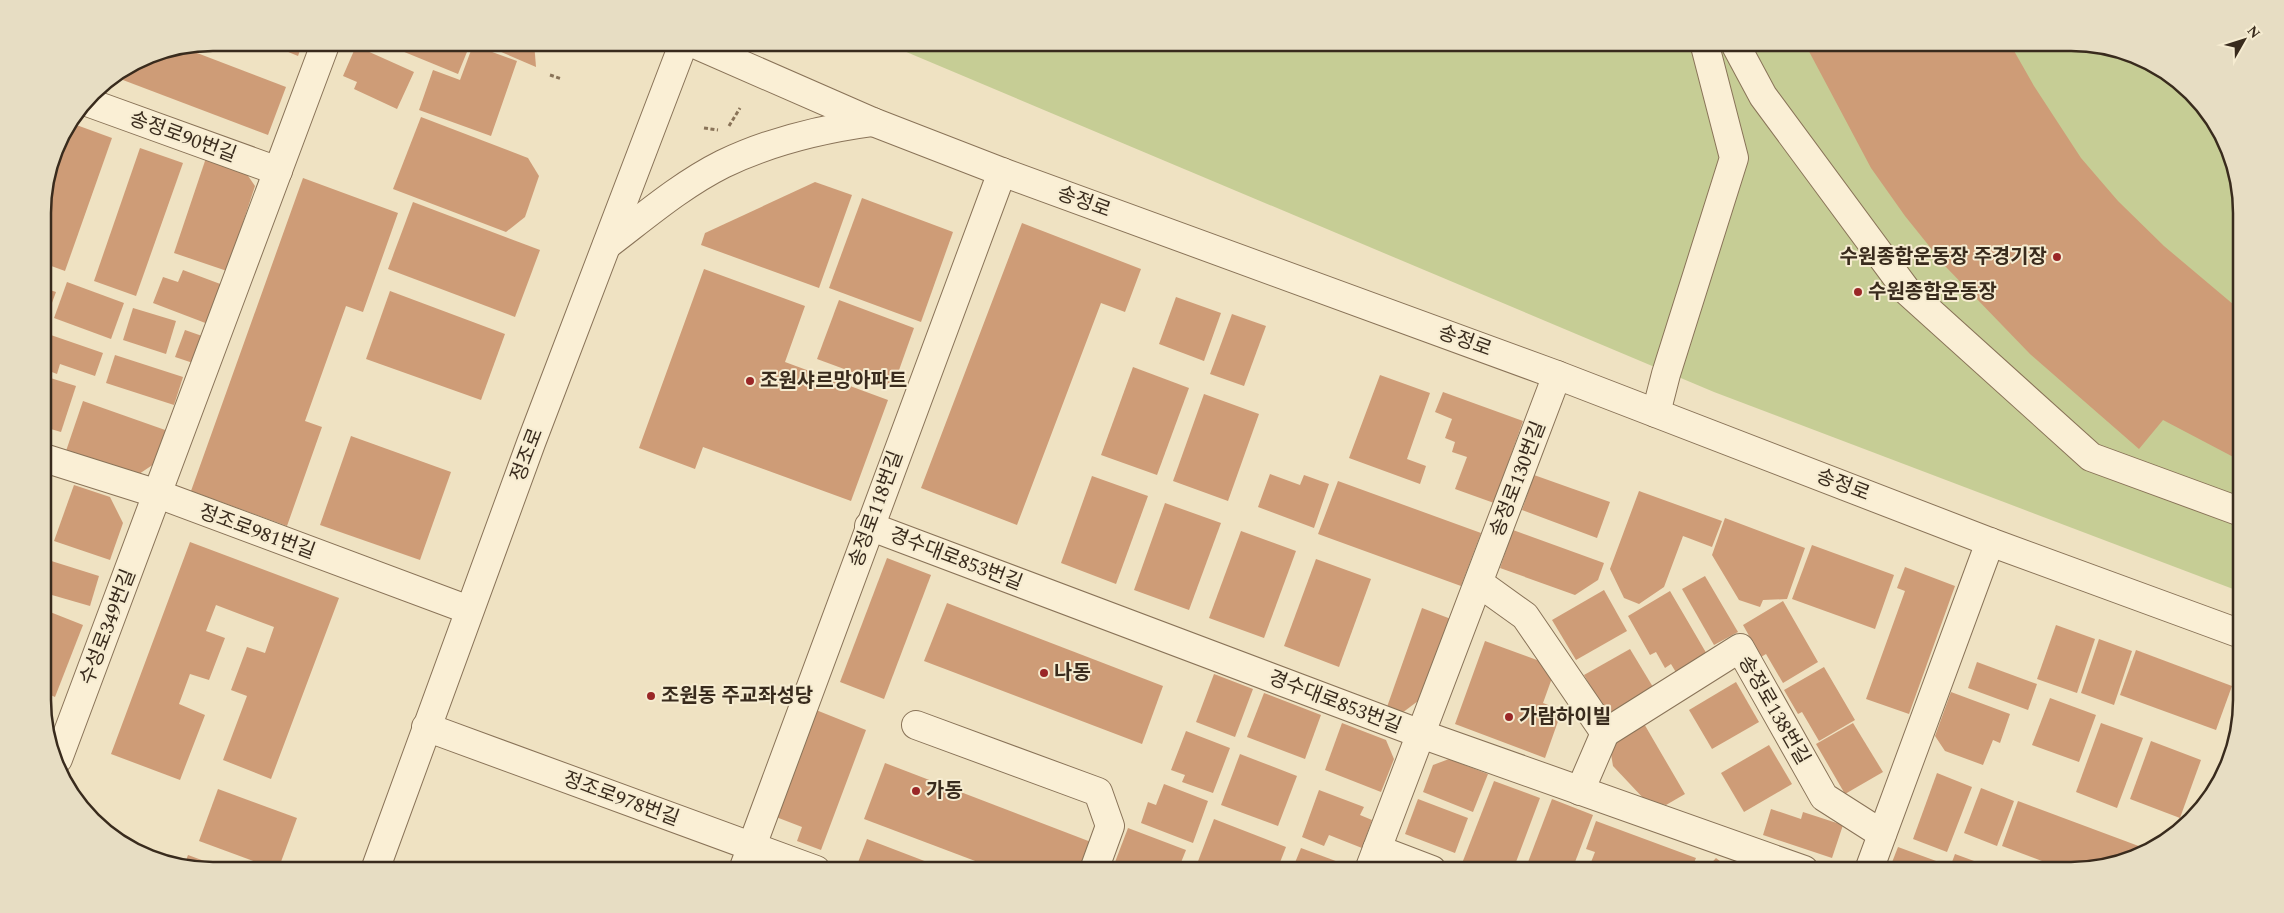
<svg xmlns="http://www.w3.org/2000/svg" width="2284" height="913" font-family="Spectral,'Noto Sans KR',serif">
  <rect width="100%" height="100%" fill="#efe2c2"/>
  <path fill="#c6cd95" d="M2071 42 2126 52 2199 101 2224 138 2240 191 2241 592 1714 392 885 43Z"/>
  <g fill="#ce9c77">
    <path d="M264 42H303L298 56Z"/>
    <path d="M380 42H471L458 74Z"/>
    <path d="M478 42H534L536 67Z"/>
    <path d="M1804 42H2009L2034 86 2081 158 2118 201 2164 246 2240 310 2241 461 2163 420 2139 449 2030 354 1946 267 1905 216 1871 168Z"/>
    <path d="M473 45 517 61 491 136 419 110 433 70 460 80Z"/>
    <path d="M356 46 414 72 397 109 354 89 357 82 343 76Z"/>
    <path d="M184 48 286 87 268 135 115 77 148 55Z"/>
    <path d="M421 117 528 158 539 176 525 217 506 232 393 189Z"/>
    <path d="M71 123 112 138 65 271 43 263V202L67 129Z"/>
    <path d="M140 148 183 163 136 296 94 281Z"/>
    <path d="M207 155 242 167 255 186 227 271 174 253Z"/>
    <path d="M303 178 398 213 363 312 346 306 305 421 322 427 287 526 191 491Z"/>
    <path d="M815 182 852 195 819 288 701 245 705 233Z"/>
    <path d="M862 198 953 232 921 322 829 288Z"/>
    <path d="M413 202 540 250 515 317 388 269Z"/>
    <path d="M1022 223 1141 269 1125 312 1101 303 1017 525 921 488Z"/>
    <path d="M704 269 805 306 785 362 888 400 851 501 703 447 695 469 639 448Z"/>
    <path d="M183 270 223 285 208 324 153 303 163 277 178 282Z"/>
    <path d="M43 277 51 280 47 289 56 292 49 311 43 308Z"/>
    <path d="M67 282 124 303 111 339 54 318Z"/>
    <path d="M390 291 505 334 481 400 366 359Z"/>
    <path d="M1176 297 1221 313 1204 361 1159 344Z"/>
    <path d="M839 300 914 328 893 387 817 359Z"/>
    <path d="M133 308 176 321 166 354 123 340Z"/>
    <path d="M1232 314 1266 326 1244 386 1210 374Z"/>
    <path d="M185 330 205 337 196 364 175 357Z"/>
    <path d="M45 333 103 353 95 376 60 364 57 374 44 369Z"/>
    <path d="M115 355 183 377 174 405 106 383Z"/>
    <path d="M1133 367 1189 388 1157 475 1101 455Z"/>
    <path d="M1380 375 1430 393 1407 459 1426 466 1420 484 1349 458Z"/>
    <path d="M44 376 76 386 61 432 44 427Z"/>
    <path d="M1443 392 1523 421 1494 503 1455 489 1467 457 1452 452 1455 442 1445 438 1452 419 1435 412Z"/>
    <path d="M1204 394 1259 414 1228 501 1173 481Z"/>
    <path d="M83 401 168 431 157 462 136 476 66 451Z"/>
    <path d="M351 436 451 472 420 560 320 525Z"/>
    <path d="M1270 474 1300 485 1304 475 1329 484 1314 528 1258 507Z"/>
    <path d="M1534 475 1610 502 1597 538 1522 510Z"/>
    <path d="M1092 476 1148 496 1116 584 1061 563Z"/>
    <path d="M1338 481 1481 533 1461 586 1318 534Z"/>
    <path d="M74 485 110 497 123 523 110 560 54 541Z"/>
    <path d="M1639 491 1722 521 1712 547 1683 536 1664 587 1639 604 1624 598 1610 569Z"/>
    <path d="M1165 503 1221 523 1189 610 1134 590Z"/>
    <path d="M1725 518 1805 548 1787 599 1763 600 1760 607 1739 600 1712 555Z"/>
    <path d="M1513 530 1604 563 1598 580 1575 595 1500 568Z"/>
    <path d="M1241 531 1296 551 1264 638 1209 618Z"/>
    <path d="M190 542 339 598 271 779 223 760 247 696 231 690 247 647 265 653 274 627 216 605 206 631 225 638 209 680 190 674 179 704 205 715 180 780 111 754Z"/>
    <path d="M1812 545 1894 575 1875 629 1792 599Z"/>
    <path d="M887 558 931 575 884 699 840 682Z"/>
    <path d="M45 559 99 576 90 606 45 593Z"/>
    <path d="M1316 559 1371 579 1339 667 1284 646Z"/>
    <path d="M1905 567 1955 586 1909 714 1866 699 1905 591 1897 588Z"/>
    <path d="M1705 576 1738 632 1714 645 1682 589Z"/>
    <path d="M1604 590 1627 631 1576 660 1552 620Z"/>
    <path d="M1670 591 1708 656 1677 674 1671 664 1665 668 1656 652 1650 655 1628 616Z"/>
    <path d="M1783 601 1818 662 1783 683 1766 654 1761 657 1743 625Z"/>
    <path d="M947 603 1163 686 1142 744 924 661Z"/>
    <path d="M1422 608 1451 619 1422 698 1402 713 1387 707Z"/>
    <path d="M45 610 83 625 55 697 46 693Z"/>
    <path d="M2056 625 2095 639 2077 693 2037 679Z"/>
    <path d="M2099 639 2132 651 2114 705 2081 693Z"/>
    <path d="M1485 641 1556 667 1543 703 1562 710 1545 758 1455 724Z"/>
    <path d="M1630 649 1656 692 1609 719 1584 675Z"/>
    <path d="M2136 650 2232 686 2216 730 2120 695Z"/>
    <path d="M1977 662 2037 684 2028 710 1968 688Z"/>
    <path d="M1824 667 1855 720 1819 741 1802 712 1798 714 1784 690Z"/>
    <path d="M1214 674 1253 689 1235 737 1196 722Z"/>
    <path d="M1736 682 1759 722 1712 749 1689 710Z"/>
    <path d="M1951 692 2010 714 2000 743 1993 740 1983 765 1945 751 1935 736Z"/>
    <path d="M1264 693 1321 715 1305 759 1247 737Z"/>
    <path d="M2050 698 2096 715 2079 762 2032 745Z"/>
    <path d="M816 710 866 730 821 850 797 841 802 827 776 817Z"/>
    <path d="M1643 722 1685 794 1666 805 1645 800 1613 766 1610 748 1613 739Z"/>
    <path d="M1342 723 1386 740 1394 759 1381 792 1325 770Z"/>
    <path d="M1853 723 1883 772 1845 794 1816 744Z"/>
    <path d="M2101 723 2143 738 2117 808 2076 792Z"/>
    <path d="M1186 731 1230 748 1213 793 1182 782 1185 775 1171 770Z"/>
    <path d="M2151 741 2201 760 2180 818 2130 799Z"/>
    <path d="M1769 745 1792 784 1744 812 1721 773Z"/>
    <path d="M1240 754 1297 776 1278 826 1221 805Z"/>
    <path d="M1449 759 1488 774 1473 812 1423 792 1433 765Z"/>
    <path d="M885 763 1091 842 1080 870H999L864 819Z"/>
    <path d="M1937 773 1972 787 1947 852 1913 839Z"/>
    <path d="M1494 781 1540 798 1513 870H1472L1461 866Z"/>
    <path d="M1164 784 1208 801 1193 843 1141 823 1148 802 1156 805Z"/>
    <path d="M1981 788 2014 801 1997 846 1964 833Z"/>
    <path d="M218 789 297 818 278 870 199 841Z"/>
    <path d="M1319 790 1364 807 1360 815 1372 820 1362 848 1329 835 1324 846 1302 837Z"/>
    <path d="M1418 799 1468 818 1455 853 1405 834Z"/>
    <path d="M1552 799 1593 815 1572 870H1525Z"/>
    <path d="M2018 801 2144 848 2146 851 2126 861 2082 870H2066L2002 846Z"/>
    <path d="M1771 809 1801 819 1803 812 1843 825 1832 858 1763 835Z"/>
    <path d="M1214 819 1286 847 1277 870H1213L1197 864Z"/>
    <path d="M1596 821 1696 858 1691 870H1588L1595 852 1586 849Z"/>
    <path d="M1128 828 1186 850 1178 870H1112Z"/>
    <path d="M867 839 948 870H870L857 865Z"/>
    <path d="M1898 847 1947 865 1945 870H1889Z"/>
    <path d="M1301 848 1349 866 1348 870H1292Z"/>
    <path d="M1955 854 1985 865 1984 870H1949Z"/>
    <path d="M188 855 229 870 184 866Z"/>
    <path d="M1716 858 1731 870H1705Z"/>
  </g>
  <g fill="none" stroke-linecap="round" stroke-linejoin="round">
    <g stroke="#897358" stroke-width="30">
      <g id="minor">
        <path d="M690 42 873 122 1002 172 1557 375 1990 542 2241 634"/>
        <path d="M1734 42 1763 96 1907 291 2091 457 2241 512"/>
        <path d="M87 102 278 171"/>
        <path d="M607 245C644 217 681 185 723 164 771 141 821 129 873 122"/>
        <path d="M1656 413 1666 374 1734 158 1704 42"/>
        <path d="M44 458 158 494 469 610"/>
        <path d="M869 526 1421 734 1804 870"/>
        <path d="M1479 583 1525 616 1605 733 1580 791"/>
        <path d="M916 725 1098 792 1110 826 1094 870"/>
        <path d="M426 727 816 870"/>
        <path d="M1605 733 1740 648 1824 797 1882 834"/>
        <path d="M58 759 326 42"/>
        <path d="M1377 849 1432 870"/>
        <path d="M375 870 531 443 684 42"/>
        <path d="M743 870 1002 172"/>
        <path d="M1369 870 1557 375"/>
        <path d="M1869 870 1990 542"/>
      </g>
    </g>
    <g stroke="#897358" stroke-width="3" stroke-dasharray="4 2.5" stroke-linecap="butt">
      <path d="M819 43 820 42"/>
      <path d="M550 75 562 79"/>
      <path d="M729 126 740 108"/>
      <path d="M704 128 718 130"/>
    </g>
    <use href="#minor" stroke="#faefd5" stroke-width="28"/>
  </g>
  <g fill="#9a2727" stroke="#f6ecd1" stroke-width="2">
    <circle cx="2057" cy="257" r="5"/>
    <circle cx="1858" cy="292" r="5"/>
    <circle cx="750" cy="381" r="5"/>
    <circle cx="1044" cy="673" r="5"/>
    <circle cx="651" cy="696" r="5"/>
    <circle cx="1509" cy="717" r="5"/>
    <circle cx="916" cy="791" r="5"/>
  </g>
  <g text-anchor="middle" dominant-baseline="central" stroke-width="4" stroke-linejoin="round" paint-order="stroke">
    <g font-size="20" fill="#392b1d" stroke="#f6ecd1">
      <text transform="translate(183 137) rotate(20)">송정로90번길</text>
      <text transform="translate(1084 202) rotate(20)">송정로</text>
      <text transform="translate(1465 341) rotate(20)">송정로</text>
      <text transform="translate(527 455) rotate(-69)">정조로</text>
      <text transform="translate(1518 479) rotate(-69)">송정로130번길</text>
      <text transform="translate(1843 485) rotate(21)">송정로</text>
      <text transform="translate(876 509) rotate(-70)">송정로118번길</text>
      <text transform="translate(257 532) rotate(20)">정조로981번길</text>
      <text transform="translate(956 559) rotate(21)">경수대로853번길</text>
      <text transform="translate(108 627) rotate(-69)">수성로349번길</text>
      <text transform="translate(1335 702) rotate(21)">경수대로853번길</text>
      <text transform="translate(1774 710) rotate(60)">송정로138번길</text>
      <text transform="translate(621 799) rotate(20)">정조로978번길</text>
    </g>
    <g font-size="20" font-weight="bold" fill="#392b1d" stroke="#f6ecd1" text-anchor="start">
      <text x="2047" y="257" text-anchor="end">수원종합운동장 주경기장</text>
      <text x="1868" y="292">수원종합운동장</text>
      <text x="760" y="381">조원샤르망아파트</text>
      <text x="1054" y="673">나동</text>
      <text x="661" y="696">조원동 주교좌성당</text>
      <text x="1519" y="717">가람하이빌</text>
      <text x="926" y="791">가동</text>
    </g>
  </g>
  <path d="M0 0H2284V913H0ZM213 51H2071A162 162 0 0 1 2233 213V700A162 162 0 0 1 2071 862H213A162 162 0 0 1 51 700V213A162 162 0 0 1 213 51Z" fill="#e7ddc3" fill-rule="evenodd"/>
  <path fill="none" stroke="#392b1d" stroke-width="2.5" d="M213 51H2071A162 162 0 0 1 2233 213V700A162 162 0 0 1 2071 862H213A162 162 0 0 1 51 700V213A162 162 0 0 1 213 51Z"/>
  <g transform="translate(2244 40) rotate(51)" stroke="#f6ecd1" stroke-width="4" paint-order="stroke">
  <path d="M0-4L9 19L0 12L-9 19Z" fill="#392b1d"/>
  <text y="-8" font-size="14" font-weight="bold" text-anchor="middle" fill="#392b1d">N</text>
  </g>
</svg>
